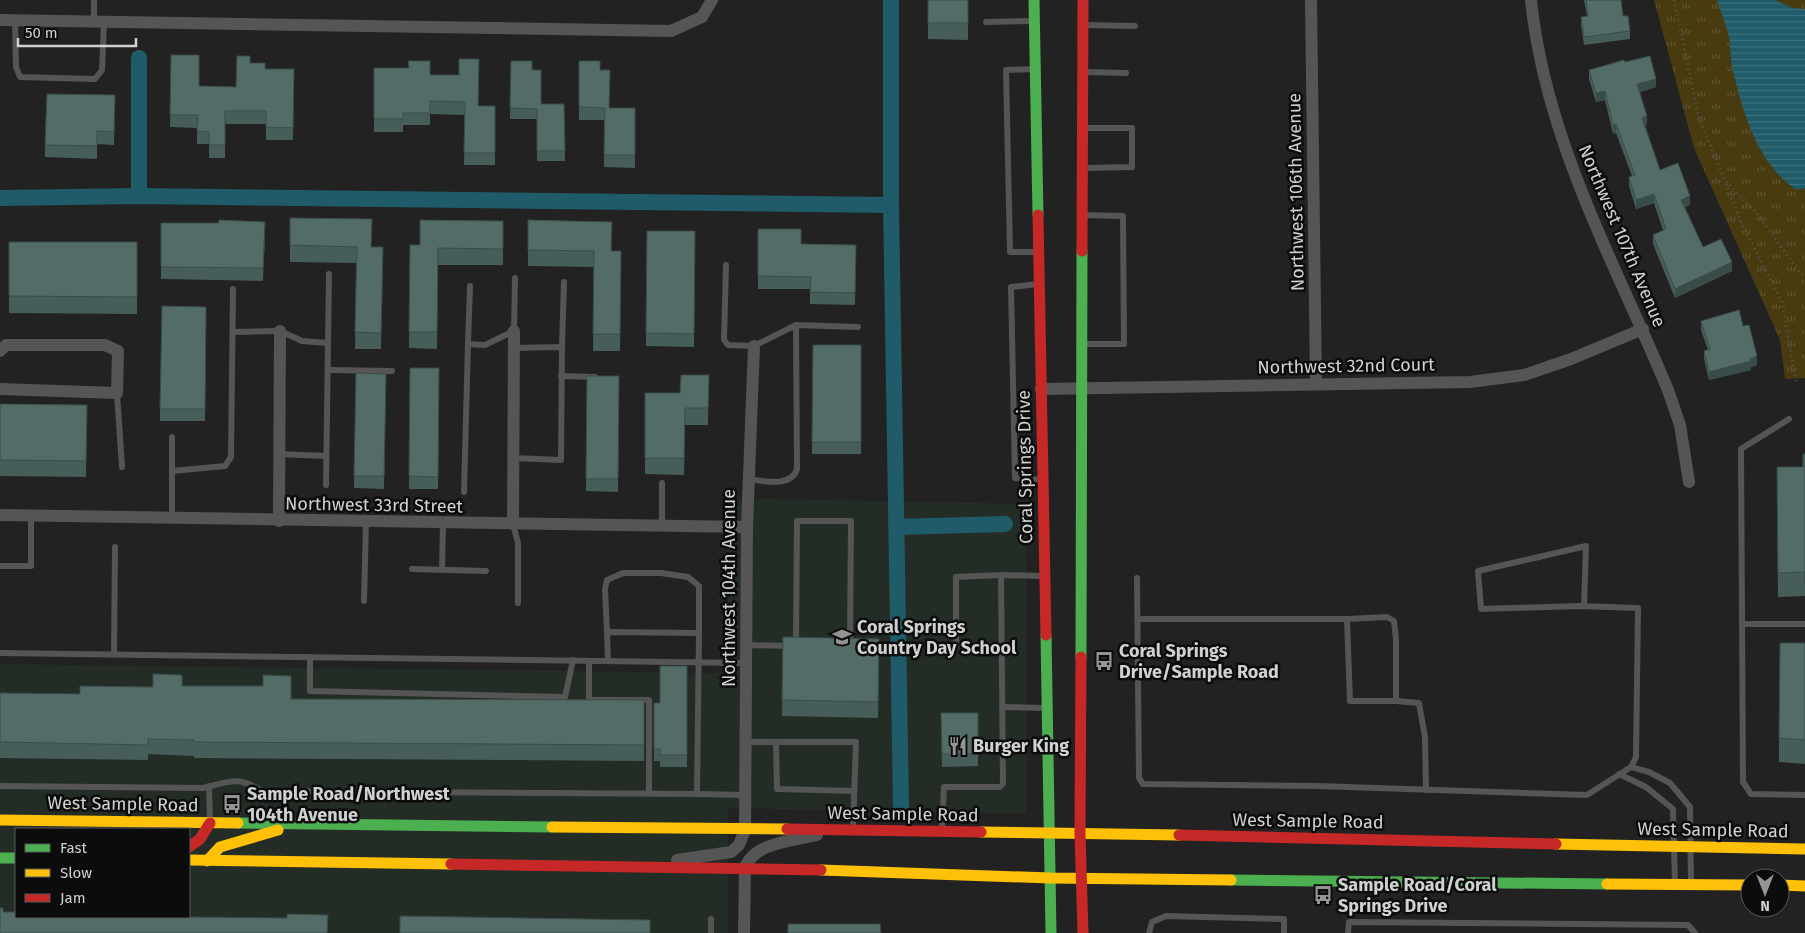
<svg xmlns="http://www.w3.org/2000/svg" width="1805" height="933" font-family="'Fira Sans',sans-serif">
  <defs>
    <pattern id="grass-tufts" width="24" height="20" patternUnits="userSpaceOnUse" patternTransform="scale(1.25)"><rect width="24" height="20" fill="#483b10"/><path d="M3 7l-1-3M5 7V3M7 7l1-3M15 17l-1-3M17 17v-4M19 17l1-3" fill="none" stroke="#615632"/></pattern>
    <pattern id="water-rules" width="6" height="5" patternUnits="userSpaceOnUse" patternTransform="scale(1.25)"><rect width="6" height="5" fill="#1f5b68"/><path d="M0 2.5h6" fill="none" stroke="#3e727d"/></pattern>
  </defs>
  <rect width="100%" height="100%" fill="#212221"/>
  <path fill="#242c26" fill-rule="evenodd" d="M727 498 1026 504 1027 814 728 808V933H0V664L728 673ZM16 829H189V917H16Z"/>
  <path fill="url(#grass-tufts)" d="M1654 0H1805V378L1785 379 1780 340 1694 148Z"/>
  <path fill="url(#water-rules)" d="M1717 0H1775L1792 8 1805 9V188L1797 190C1759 166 1743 114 1733 71 1730 60 1731 48 1729 37 1726 24 1721 12 1717 0Z"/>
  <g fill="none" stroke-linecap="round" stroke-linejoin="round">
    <g stroke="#1f5b68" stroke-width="16">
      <path d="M891 0V205"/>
      <path d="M139 58V196"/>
      <path d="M0 198 139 196 891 205 901 807"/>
      <path d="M896 527 1005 524"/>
    </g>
    <g stroke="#555655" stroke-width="3" stroke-dasharray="1 4" stroke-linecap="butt">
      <path d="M1674 0 1699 118 1725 181 1755 211 1800 273 1805 276"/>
      <path d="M1726 184 1741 222 1782 302 1796 381"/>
    </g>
    <g stroke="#545554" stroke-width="6">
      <path d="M94 0V22"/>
      <path d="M15 20 16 67 20 77 95 79 102 70 104 22"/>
      <path d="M986 22 1033 21"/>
      <path d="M1084 25 1135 26"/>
      <path d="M1034 69 1006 70 1010 252H1038"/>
      <path d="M1084 72 1126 73"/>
      <path d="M1084 128H1132V167L1084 168"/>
      <path d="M1083 215 1123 216 1124 344H1084"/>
      <path d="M726 265 724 340 728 345 754 346 796 325 858 327"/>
      <path d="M1038 284 1011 287 1015 478 1042 480"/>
      <path d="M470 286 468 344 485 345 514 331 515 278"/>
      <path d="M233 332 280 331 302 341 328 343"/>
      <path d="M562 347 564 282"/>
      <path d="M513 348 562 347 561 460 513 458"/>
      <path d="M328 370 392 371"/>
      <path d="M561 376 595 377"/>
      <path d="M117 393 122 467"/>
      <path d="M1789 419 1741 449 1743 782 1751 794 1805 795"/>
      <path d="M172 437V517"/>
      <path d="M279 454 326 456"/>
      <path d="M172 471 225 466 231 457 233 289"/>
      <path d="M749 479C764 481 791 488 797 469L796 325"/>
      <path d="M662 483V526"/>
      <path d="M326 485 329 274"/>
      <path d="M464 492 468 344"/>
      <path d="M513 524 518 543V603"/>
      <path d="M0 566H31V515"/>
      <path d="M412 569 486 571"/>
      <path d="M442 570 443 523"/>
      <path d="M1001 575 956 577V644L1002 646"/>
      <path d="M1137 578 1139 778 1143 784 1317 786 1587 795 1631 767 1636 757 1638 608 1579 606 1481 609 1478 571 1586 546 1584 606"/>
      <path d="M364 601 366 522"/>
      <path d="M1138 619H1347L1387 617 1394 621 1396 639V701L1419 703 1425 737 1426 790"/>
      <path d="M1347 619 1350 701H1396"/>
      <path d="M1742 624H1805"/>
      <path d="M607 632 605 589 607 580 623 573H661L688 577 699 586V633"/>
      <path d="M796 644 797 521H851L850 646"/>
      <path d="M746 645 790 646"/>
      <path d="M0 653 746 663"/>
      <path d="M114 654 115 547"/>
      <path d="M310 657V691L565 697 573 660"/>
      <path d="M589 661V700H649V793"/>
      <path d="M1002 707 1046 708"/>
      <path d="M746 742H856L853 828"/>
      <path d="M776 742 777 789 854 791"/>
      <path d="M1631 767 1649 772 1670 783 1690 807 1691 882"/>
      <path d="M1619 774 1646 787 1673 809 1675 883"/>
      <path d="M0 786 203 788C230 782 236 775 262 791L697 794 699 633 607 632 608 661"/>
      <path d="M209 786 210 820"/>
      <path d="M697 794 745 795"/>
      <path d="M942 828 944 787H1000L1003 784 1001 575 1043 576"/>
      <path d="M711 933V919"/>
      <path d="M1149 933 1152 922 1166 916 1284 919V933"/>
      <path d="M1348 933 1349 922 1688 925 1695 933"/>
    </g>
    <g stroke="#545554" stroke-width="12">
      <path d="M1311 0 1316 383"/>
      <path d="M1531 0C1545 139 1615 263 1668 390L1680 425 1689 482"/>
      <path d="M0 20 671 31 702 17 712 0"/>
      <path d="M0 351 6 345H105L118 351 117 393 0 389"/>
      <path d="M1041 389 1470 382 1524 375 1571 359 1643 329"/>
      <path d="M0 515 747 527"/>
      <path d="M279 521 280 331"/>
      <path d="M513 524 514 331"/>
      <path d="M677 860 731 852 739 845 745 830 747 527 754 346"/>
      <path d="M744 933 745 868C754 842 793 841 817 835"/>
    </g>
    <g stroke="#4caf50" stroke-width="11">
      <path d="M1034 0 1038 215"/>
      <path d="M1046 635 1051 933"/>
      <path d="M1081 657 1082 251"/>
      <path d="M238 823 552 827"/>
      <path d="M0 858H16"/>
      <path d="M1231 880 1607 884"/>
    </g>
    <g stroke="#ffc107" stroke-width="11">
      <path d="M0 820 238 823"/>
      <path d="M552 827 787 829"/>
      <path d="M981 832 1179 835"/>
      <path d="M1556 844 1805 849"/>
      <path d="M189 860 451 864"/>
      <path d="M207 861 220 847 278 830"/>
      <path d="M821 870 1050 878 1231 880"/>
      <path d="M1607 884 1750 885"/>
      <path d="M1780 885 1805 886"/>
    </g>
    <g stroke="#c62828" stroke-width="11">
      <path d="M1038 215 1046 635"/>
      <path d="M1082 251 1083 0"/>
      <path d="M1081 657 1080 833 1083 933"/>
      <path d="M787 829 981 832"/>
      <path d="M1179 835 1556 844"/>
      <path d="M189 847 200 839 210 823"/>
      <path d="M451 864 821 870"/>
    </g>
  </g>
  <g fill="#475d59">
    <path d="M928 0H968V40L928 39Z"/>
    <path d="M1584 0H1621L1623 16 1630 31V39L1584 45 1581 26V17H1587Z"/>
    <path d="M171 55 199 86 236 87 250 63 265 69H294L293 140H266V124H225V158H209V144H197V128L170 127Z"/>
    <path d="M511 61 541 104H564L565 161H537V119H510Z"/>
    <path d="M579 61 610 108H635V168L604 167V120H579Z"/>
    <path d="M1625 62 1656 87 1640 92 1647 125H1645L1660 170 1690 205 1685 207 1703 247 1732 271 1675 298 1653 244V235L1663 230 1654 203 1636 209 1629 186V177L1632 176 1616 133 1613 134 1605 100 1596 102 1589 79V70Z"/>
    <path d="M374 68 430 75 478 106H495V165H464L465 115 430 114V125H403V132H374Z"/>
    <path d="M115 95 114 145 97 144V159L45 157V145Z"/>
    <path d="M528 220 612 251H621L620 351H593L594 267 528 266Z"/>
    <path d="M503 221V265H438L437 349 409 348 410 245H420Z"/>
    <path d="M161 223 265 234 263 281 161 279Z"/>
    <path d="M758 229 801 244 856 245 855 305 810 304V289H758Z"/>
    <path d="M647 231H695L694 347 646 346Z"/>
    <path d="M9 242H137V314L9 313Z"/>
    <path d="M290 245 371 247 383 264 381 349H355L356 263 290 262Z"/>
    <path d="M206 307 205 421H160V409Z"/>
    <path d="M1701 321 1743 326 1757 365 1751 367V370L1709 380 1704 359V351L1708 350 1701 330Z"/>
    <path d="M813 345H861V454H812Z"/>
    <path d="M410 368H439L438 489H409Z"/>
    <path d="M356 373 386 374 384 489 354 488Z"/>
    <path d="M709 375 708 425H685L684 475 645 474V393H680Z"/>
    <path d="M587 376H619L618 492 586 491Z"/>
    <path d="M0 404 87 405 86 477 0 476Z"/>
    <path d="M1805 454V608V596L1778 597 1777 491 1803 467Z"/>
    <path d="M783 637 879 639 878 718 782 716Z"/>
    <path d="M1805 643V764L1779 762V738Z"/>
    <path d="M687 666V767H660V761H654V703H660Z"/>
    <path d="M182 686 291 699 644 700V761L194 758V756L148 754V760L0 758V693L80 694 153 687Z"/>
    <path d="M941 713H978V766L942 767Z"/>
  </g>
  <g fill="#3a4c49">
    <path d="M1656 79V87L1637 93V84Z"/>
    <path d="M1605 91V100L1596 102V93Z"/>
    <path d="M1647 116V125L1642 126V118Z"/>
    <path d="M1616 124V133L1613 134V125Z"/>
    <path d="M1654 194V203L1636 209V200Z"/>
    <path d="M1690 196V205L1681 208V200Z"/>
    <path d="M1732 262V271L1675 298V289Z"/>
    <path d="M1757 356V365L1751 367V370L1709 380V372Z"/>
  </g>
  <g fill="#536c68" stroke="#3a4c49">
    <rect x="928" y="0" width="40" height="23"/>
    <path d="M1586 0H1621L1623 16H1628L1630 31 1584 37 1581 17 1588 16Z"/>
    <path d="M171 55H199V86L236 87 237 56H250V63H265V69H294L293 128 266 127V111H225V145H209V132L197 131 198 115H170Z"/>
    <path d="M1650 56 1656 79 1637 84 1647 116 1642 118 1660 170 1678 163 1690 196 1681 200 1703 247 1721 239 1732 262 1675 289 1653 235 1666 229 1654 194 1636 200 1629 177 1635 175 1616 124 1613 125 1605 91 1596 93 1589 70 1624 60 1625 62Z"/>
    <path d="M459 59H479L478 106H495V153H464L465 102 430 101V113H403V119H374V68H409L408 61H430V75H459Z"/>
    <path d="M511 61H532V70H541V104H564L565 151H537V109L510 108Z"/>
    <path d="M579 61H600V70H610L609 108H635V155H604L605 108 579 107Z"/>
    <path d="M47 94 115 95 114 132 97 131V146L45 145Z"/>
    <path d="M290 218 372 219 371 247H383L381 333 355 332 357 247 290 245Z"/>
    <path d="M219 220 265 222 263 268 161 267V223H219Z"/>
    <path d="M420 220 503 221V249L438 248 437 332H409L410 245H420Z"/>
    <path d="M528 220 612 222 611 251H621L620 334H593L594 251 528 250Z"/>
    <path d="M758 229H801V244L856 245 855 293 810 292 811 277 758 276Z"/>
    <path d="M647 231H695L694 334 646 333Z"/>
    <path d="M9 242H137V297L9 296Z"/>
    <path d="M162 306 206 307 205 409H160Z"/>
    <path d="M1739 310 1743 326 1749 325 1757 356 1750 359 1751 361 1709 372 1704 351 1710 349 1701 321Z"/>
    <path d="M813 345H861V442H812Z"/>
    <path d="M410 368H439L438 477 409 476Z"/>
    <path d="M356 373 386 374 384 476H354Z"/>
    <path d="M681 375H709L708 408H685L684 458H645V393H680Z"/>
    <path d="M587 376H619L618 479H586Z"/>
    <path d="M0 404 87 405 86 461 0 460Z"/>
    <path d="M1803 454H1805V584V572L1778 573 1777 467H1803Z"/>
    <path d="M783 637 879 639 878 702 782 700Z"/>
    <path d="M1780 643H1805V740L1779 738Z"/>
    <path d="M660 666H687V755H660V749H654V703H660Z"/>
    <path d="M153 674 182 675V686H263V675L291 676V699L644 700V745L194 742V740L148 739V745L0 742V693L80 694V686L153 687Z"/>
    <path d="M941 713H978V754H942Z"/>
    <path d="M0 908H3V912H16V917H188L287 918V914L328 915 327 933H0Z"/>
    <path d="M400 916 650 920V933H400Z"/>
    <path d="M788 924H880L881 933H788Z"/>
  </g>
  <defs>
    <g id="school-bare" transform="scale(1.5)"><path d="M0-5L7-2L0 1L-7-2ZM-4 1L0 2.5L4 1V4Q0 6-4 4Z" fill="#939493" stroke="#0b0c0b" stroke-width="2.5" paint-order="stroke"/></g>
    <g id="bus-bare" transform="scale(1.5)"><path d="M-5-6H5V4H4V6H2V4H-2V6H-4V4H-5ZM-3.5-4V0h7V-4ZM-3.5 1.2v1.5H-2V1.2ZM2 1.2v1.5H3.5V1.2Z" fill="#939493" stroke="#0b0c0b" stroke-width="2.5" paint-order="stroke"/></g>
    <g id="restaurant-bare" transform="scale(1.5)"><path d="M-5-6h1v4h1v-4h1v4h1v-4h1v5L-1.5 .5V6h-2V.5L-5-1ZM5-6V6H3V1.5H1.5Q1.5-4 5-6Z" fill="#939493" stroke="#0b0c0b" stroke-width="2.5" paint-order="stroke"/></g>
  </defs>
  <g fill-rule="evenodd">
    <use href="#school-bare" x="842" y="637"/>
    <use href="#bus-bare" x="1104" y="661"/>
    <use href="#restaurant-bare" x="958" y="746"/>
    <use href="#bus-bare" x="232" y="804"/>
    <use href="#bus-bare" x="1323" y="895"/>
  </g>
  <g text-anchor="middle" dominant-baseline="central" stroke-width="5" stroke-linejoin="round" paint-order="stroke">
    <g font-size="18" fill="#d0d2d0" stroke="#0b0c0b">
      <text transform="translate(1296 192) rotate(-91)">Northwest 106th Avenue</text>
      <text transform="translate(1622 236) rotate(67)">Northwest 107th Avenue</text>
      <text transform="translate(1346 366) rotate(-1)">Northwest 32nd Court</text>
      <text transform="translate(1025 467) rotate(-91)">Coral Springs Drive</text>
      <text transform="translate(374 505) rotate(1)">Northwest 33rd Street</text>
      <text transform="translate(729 588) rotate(-90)">Northwest 104th Avenue</text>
      <text transform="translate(123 804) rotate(1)">West Sample Road</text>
      <text transform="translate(903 814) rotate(1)">West Sample Road</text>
      <text transform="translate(1308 821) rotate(1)">West Sample Road</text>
      <text transform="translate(1713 830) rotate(1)">West Sample Road</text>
    </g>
    <g font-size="18" font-weight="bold" fill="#d0d2d0" stroke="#0b0c0b" text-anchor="start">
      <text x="857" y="627">Coral Springs<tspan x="857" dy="21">Country Day School</tspan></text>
      <text x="1119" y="651">Coral Springs<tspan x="1119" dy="21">Drive/Sample Road</tspan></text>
      <text x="973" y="746">Burger King</text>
      <text x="247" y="794">Sample Road/Northwest<tspan x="247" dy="21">104th Avenue</tspan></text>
      <text x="1338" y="885">Sample Road/Coral<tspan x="1338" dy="21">Springs Drive</tspan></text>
    </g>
  </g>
  <rect x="15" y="828" width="175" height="90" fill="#0b0c0b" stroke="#5a5b5a"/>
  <rect x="25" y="844" width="25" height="8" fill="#4caf50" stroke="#5a5b5a"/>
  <text x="60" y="853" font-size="15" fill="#d0d2d0">Fast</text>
  <rect x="25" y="869" width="25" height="8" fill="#ffc107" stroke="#5a5b5a"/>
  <text x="60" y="878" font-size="15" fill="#d0d2d0">Slow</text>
  <rect x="25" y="894" width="25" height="8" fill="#c62828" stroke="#5a5b5a"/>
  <text x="60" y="903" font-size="15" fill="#d0d2d0">Jam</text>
  <g transform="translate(1765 893) rotate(180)"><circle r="24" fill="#0b0c0b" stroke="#5a5b5a"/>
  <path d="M0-4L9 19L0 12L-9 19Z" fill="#939493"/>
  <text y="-8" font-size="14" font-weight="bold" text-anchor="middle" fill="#d0d2d0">N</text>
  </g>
  <path d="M18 38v8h118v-8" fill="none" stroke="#d0d2d0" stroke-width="2.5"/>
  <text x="25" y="38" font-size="15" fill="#d0d2d0" stroke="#0b0c0b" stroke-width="4" paint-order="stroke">50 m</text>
</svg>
